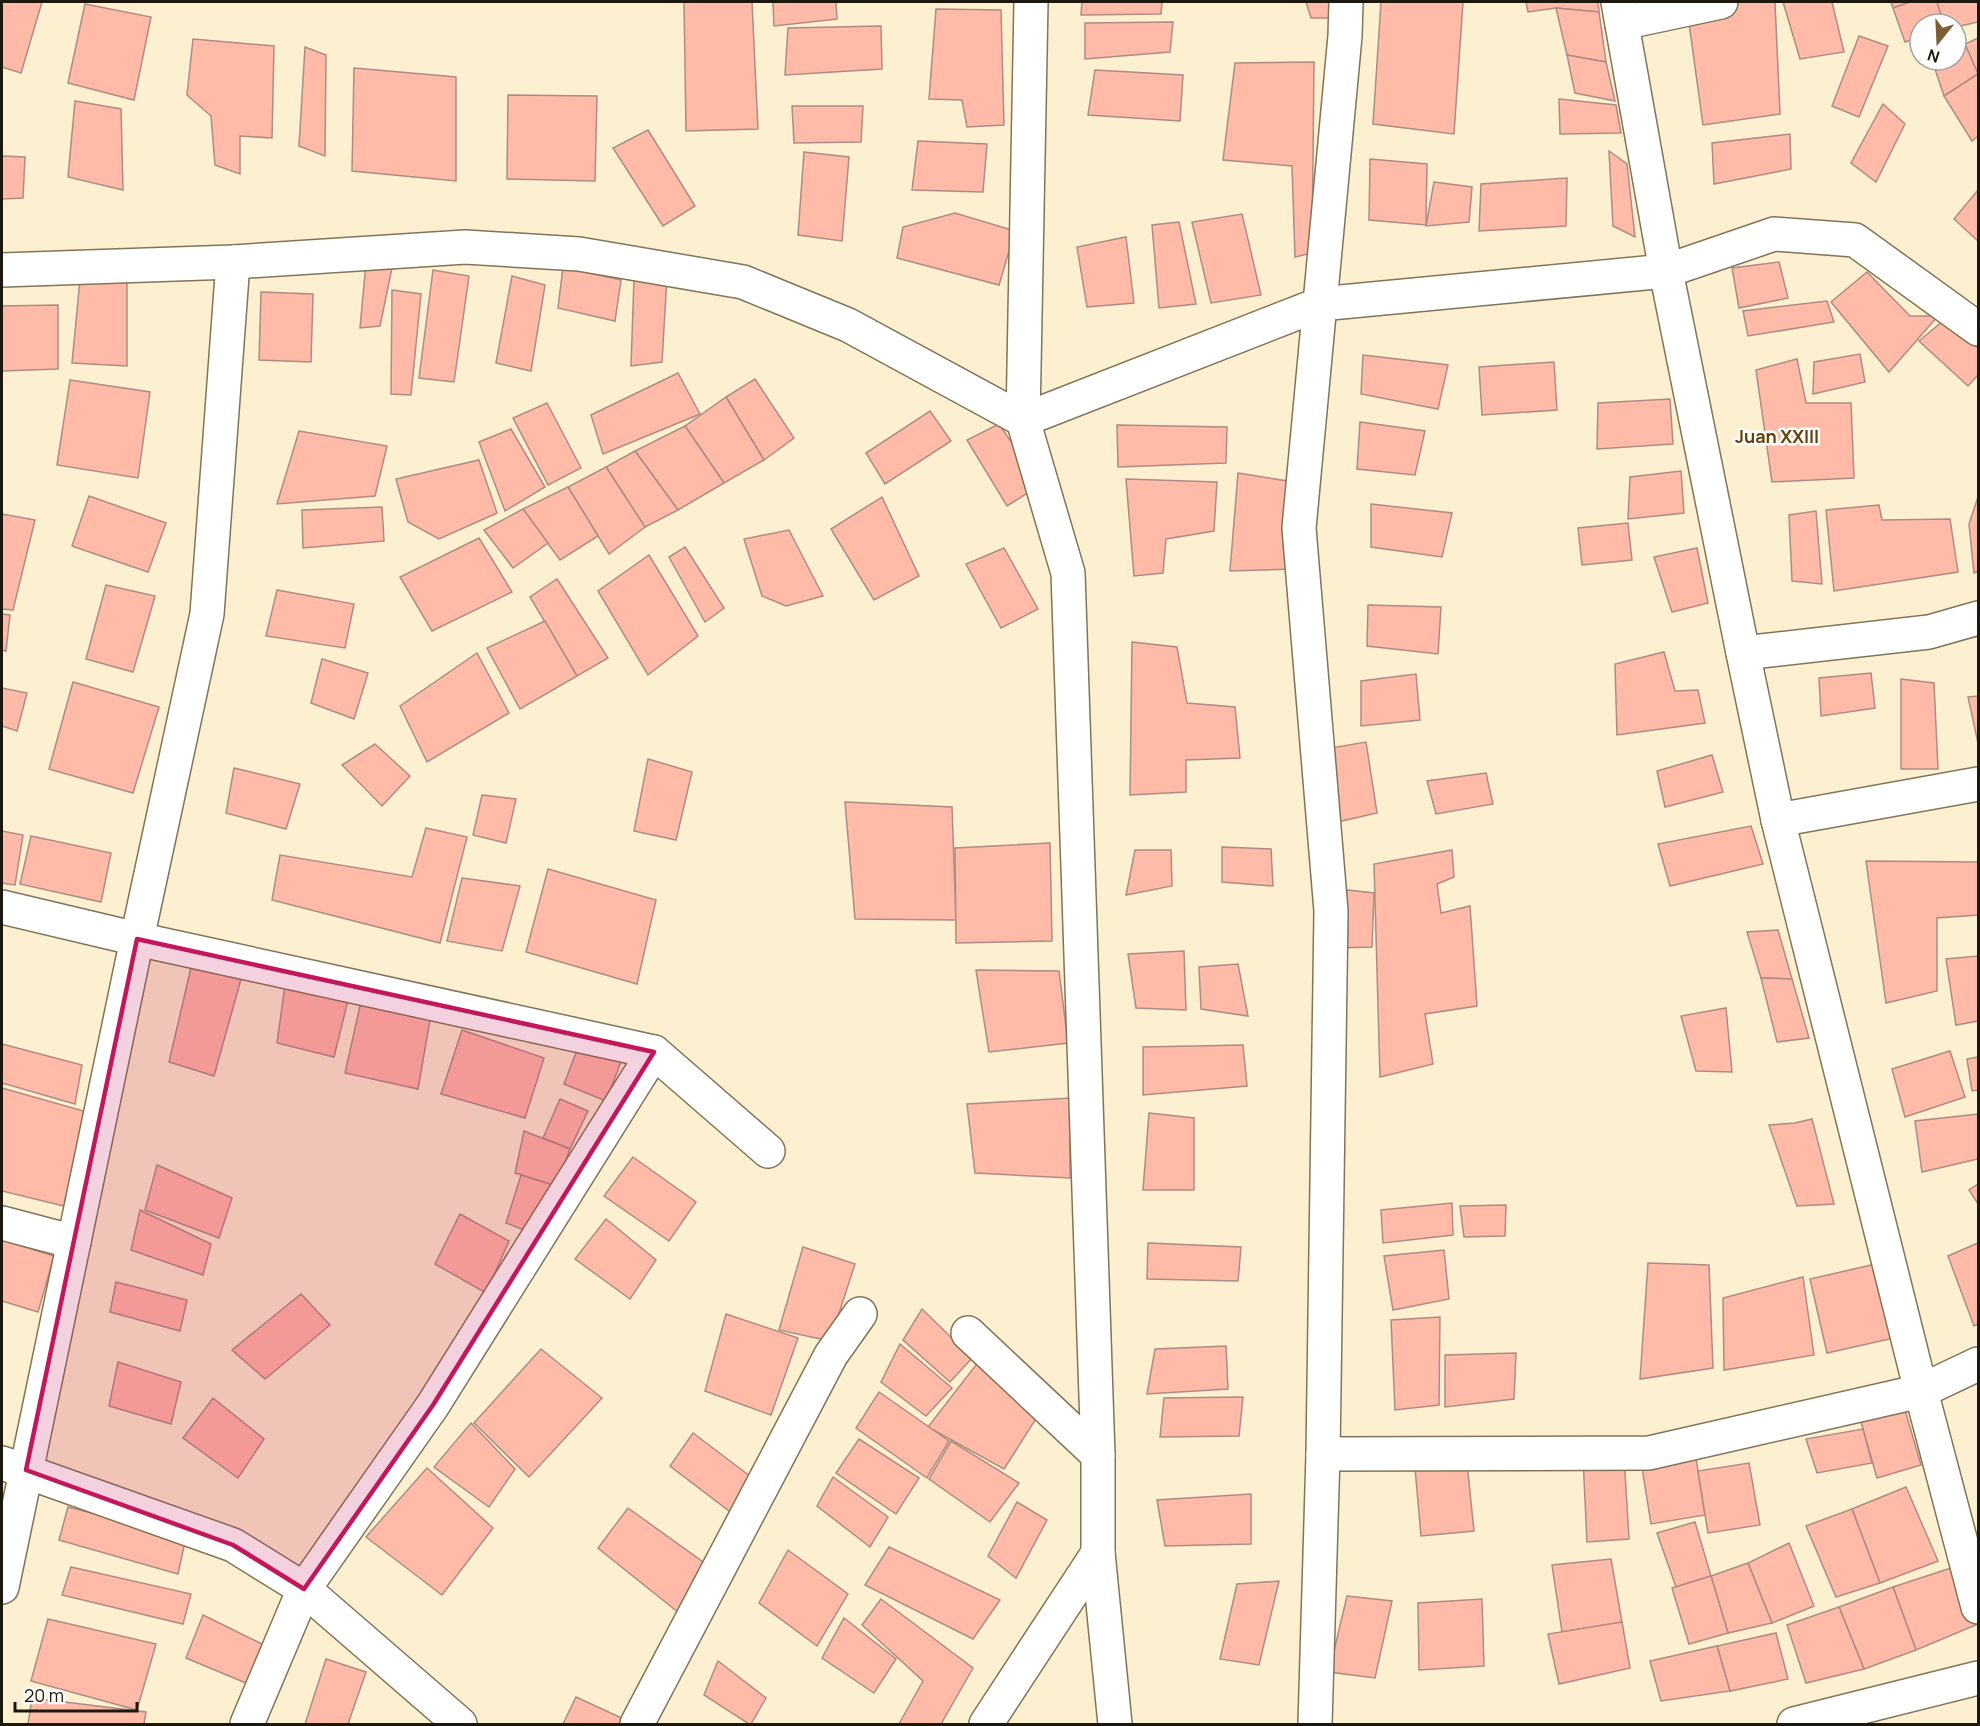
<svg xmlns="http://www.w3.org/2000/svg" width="1980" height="1726" font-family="Manrope,sans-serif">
  <rect width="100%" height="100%" fill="#fcf0d0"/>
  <g fill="#ffbaa8" stroke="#ae8c83" stroke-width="1.5">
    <path d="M2 2H42L21 73 2 67Z"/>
    <path d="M684 2H752L758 129 686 131Z"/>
    <path d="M773 2H836L837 19 774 26Z"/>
    <path d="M1082 2H1162L1161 14 1081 15Z"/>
    <path d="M1306 2H1329V18H1311Z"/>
    <path d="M1381 2H1463L1454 134 1373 124Z"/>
    <path d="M1526 2H1598L1599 12 1556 8 1528 12Z"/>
    <path d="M1740 2H1775L1780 114 1703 125 1687 9Z"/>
    <path d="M1783 2H1832L1844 52 1800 59Z"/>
    <path d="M1891 2H1910L1893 8Z"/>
    <path d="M1910 2H1937L1944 24H1920V37L1905 42 1893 8Z"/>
    <path d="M1937 2H1978V22L1956 27V24H1944Z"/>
    <path d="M85 4 151 17 134 100 68 83Z"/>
    <path d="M1556 8 1599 12 1606 62 1567 55Z"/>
    <path d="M936 9 1001 10 1004 125 967 127 962 100 929 99Z"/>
    <path d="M1173 22 1170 52 1085 59V23Z"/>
    <path d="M881 26 882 69 785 75 788 28Z"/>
    <path d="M1859 36 1888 46 1859 117 1832 106Z"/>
    <path d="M1978 38V74L1965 44Z"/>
    <path d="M193 39 274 46 272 138 240 136V174L215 165 211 116 187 95Z"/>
    <path d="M1965 44 1978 74 1944 96 1932 60H1956V48Z"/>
    <path d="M305 47 326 55 325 156 299 146Z"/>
    <path d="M1567 55 1606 62 1615 101 1575 93Z"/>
    <path d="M1314 62 1312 253 1295 257 1292 166 1223 160 1235 63Z"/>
    <path d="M354 68 456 77V181L352 171Z"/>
    <path d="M1095 70 1183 75 1180 121 1088 115Z"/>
    <path d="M1978 74V136L1972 141 1944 96Z"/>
    <path d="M508 95 597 96 595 181 507 179Z"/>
    <path d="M1559 99 1616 105 1621 133 1560 134Z"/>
    <path d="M75 101 121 109 123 190 68 177Z"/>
    <path d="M1883 104 1905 124 1876 182 1851 163Z"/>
    <path d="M792 106H863L861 142 794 143Z"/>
    <path d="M648 130 695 206 663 226 613 148Z"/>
    <path d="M1790 134 1791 169 1714 184 1712 143Z"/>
    <path d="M918 141 987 144 983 192 912 190Z"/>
    <path d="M1609 151 1627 164 1635 237 1613 226Z"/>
    <path d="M804 152 849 157 842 241 798 235Z"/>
    <path d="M2 156 25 157 23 198 2 199Z"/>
    <path d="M1370 159 1427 164 1426 225 1369 220Z"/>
    <path d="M1567 178 1566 226 1479 231 1481 184Z"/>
    <path d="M1434 182 1472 187 1469 222 1426 226Z"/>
    <path d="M1978 190V241L1954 219Z"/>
    <path d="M955 213 1015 231 999 285 897 258 903 227Z"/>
    <path d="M1242 214 1261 295 1211 303 1192 222Z"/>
    <path d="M1179 222 1196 304 1159 308 1152 225Z"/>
    <path d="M1126 237 1134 303 1087 307 1077 247Z"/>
    <path d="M1779 262 1788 298 1739 308 1732 268Z"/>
    <path d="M366 263H393L380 326 360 328Z"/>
    <path d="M563 267 621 280 615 321 558 308Z"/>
    <path d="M81 269 127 274V366L72 363Z"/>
    <path d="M433 270 469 276 454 382 419 378Z"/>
    <path d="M1867 272 1910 316H1938L1889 372 1831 302Z"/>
    <path d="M512 276 545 285 531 371 496 363Z"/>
    <path d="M667 276 662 362 631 366 634 279Z"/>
    <path d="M392 290 421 294 411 395 391 394Z"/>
    <path d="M261 292 313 294 311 362 259 360Z"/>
    <path d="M1827 301 1834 322 1748 336 1743 311Z"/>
    <path d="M58 305V369L2 371V306Z"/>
    <path d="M1943 321 1978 348V375L1968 386 1919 341Z"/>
    <path d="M1860 354 1865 382 1813 394 1814 362Z"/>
    <path d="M1363 355 1448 365 1438 409 1361 394Z"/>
    <path d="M1797 359 1806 403H1851L1854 478 1772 482 1756 370Z"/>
    <path d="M1554 362 1557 410 1482 415 1479 367Z"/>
    <path d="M678 373 700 414 603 454 591 415Z"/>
    <path d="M755 379 794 438 764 460 726 397Z"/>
    <path d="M70 380 150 392 138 478 57 465Z"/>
    <path d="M726 397 764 460 724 483 685 426Z"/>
    <path d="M1670 399 1673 444 1597 449 1598 403Z"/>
    <path d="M547 403 581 468 548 485 513 418Z"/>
    <path d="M930 411 951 441 885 484 866 453Z"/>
    <path d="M1360 422 1425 431 1415 475 1357 469Z"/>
    <path d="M999 424 1040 485 1007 506 967 440Z"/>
    <path d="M1117 425 1227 427 1226 463 1118 467Z"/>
    <path d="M685 426 724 483 678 510 635 451Z"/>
    <path d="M511 429 545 487 505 511 479 442Z"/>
    <path d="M299 431 387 446 375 496 277 504Z"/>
    <path d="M635 451 678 510 645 527 606 467Z"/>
    <path d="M479 460 497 513 439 539 408 522 396 479Z"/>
    <path d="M606 467 645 527 609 554 568 487Z"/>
    <path d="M1681 471 1684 513 1628 519 1630 477Z"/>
    <path d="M1238 473 1294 482V569L1230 571Z"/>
    <path d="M1126 479 1217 482 1214 531 1166 539 1163 573 1134 576Z"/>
    <path d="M568 487 598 536 560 560 523 509Z"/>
    <path d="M89 496 166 523 148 572 72 546Z"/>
    <path d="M882 497 919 576 874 600 831 529Z"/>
    <path d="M1978 497V571L1974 573 1969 524Z"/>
    <path d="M1371 504 1452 513 1442 557 1371 547Z"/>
    <path d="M1879 505 1882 520 1950 519 1958 572 1834 591 1826 510Z"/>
    <path d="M382 507 384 541 303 548 302 510Z"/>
    <path d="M523 509 548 543 513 568 484 530Z"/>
    <path d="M1816 511 1822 584 1792 581 1789 515Z"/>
    <path d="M2 514 35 520 13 610 2 609Z"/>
    <path d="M1628 523 1632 560 1582 565 1578 528Z"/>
    <path d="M789 530 823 596 786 606 762 596 744 539Z"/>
    <path d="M479 538 512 592 432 631 400 577Z"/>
    <path d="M685 547 724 608 705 622 669 557Z"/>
    <path d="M1004 548 1038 609 1001 628 966 564Z"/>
    <path d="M1697 548 1708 603 1672 612 1654 557Z"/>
    <path d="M649 555 698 636 648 675 598 591Z"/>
    <path d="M557 579 608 658 577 676 530 597Z"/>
    <path d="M106 585 155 596 133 672 86 659Z"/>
    <path d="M277 590 354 604 345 648 266 636Z"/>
    <path d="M1368 605 1441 607 1438 654 1367 646Z"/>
    <path d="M2 614 10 615 6 651 2 650Z"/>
    <path d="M545 621 577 676 520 709 487 648Z"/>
    <path d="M1132 642 1177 647 1187 703 1235 707 1240 758 1186 760V792L1130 795Z"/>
    <path d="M1664 652 1675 691 1698 690 1705 723 1617 735 1615 664Z"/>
    <path d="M477 653 509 713 427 762 400 706Z"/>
    <path d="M322 659 368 673 354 719 311 703Z"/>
    <path d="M1871 673 1875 708 1821 716 1819 678Z"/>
    <path d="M1416 674 1420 720 1361 726V681Z"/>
    <path d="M1901 679 1934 683 1938 769H1901Z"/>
    <path d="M73 682 159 707 133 793 49 769Z"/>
    <path d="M2 688 27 693 17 731 2 726Z"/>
    <path d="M1978 696V743L1968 697Z"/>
    <path d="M1366 742 1377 813 1333 823 1319 750Z"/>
    <path d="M375 744 410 776 382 806 342 765Z"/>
    <path d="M1712 755 1723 792 1665 807 1657 771Z"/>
    <path d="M648 759 692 772 676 840 634 831Z"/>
    <path d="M234 768 300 784 286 829 226 813Z"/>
    <path d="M1486 773 1493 804 1436 814 1427 781Z"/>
    <path d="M482 795 516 799 506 843 473 835Z"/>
    <path d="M845 802 952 807 956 920 855 919Z"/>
    <path d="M1751 826 1763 864 1670 886 1658 844Z"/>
    <path d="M426 828 467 837 440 943 272 900 280 855 412 877Z"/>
    <path d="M2 831 23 835 15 885 2 883Z"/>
    <path d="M31 836 111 853 101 902 20 884Z"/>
    <path d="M1050 843 1052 941 956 943 955 848Z"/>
    <path d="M1222 847 1271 849 1273 886 1222 882Z"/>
    <path d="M1135 850H1171L1172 886 1126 895Z"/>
    <path d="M1452 850 1454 877 1437 884 1441 913 1470 906 1477 1006 1425 1014 1433 1064 1380 1077 1374 864Z"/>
    <path d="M1866 861 1978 862V915L1937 918V991L1886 1003Z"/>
    <path d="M548 869 656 900 637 984 526 952Z"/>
    <path d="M462 878 520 886 502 951 447 941Z"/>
    <path d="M1339 889 1374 893 1372 947 1335 948Z"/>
    <path d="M1778 930 1792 979 1761 978 1747 932Z"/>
    <path d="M1184 951 1186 1010 1136 1008 1128 954Z"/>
    <path d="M1978 956V1021L1956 1025 1946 959Z"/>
    <path d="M193 959 243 972 214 1076 169 1062Z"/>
    <path d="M1238 964 1248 1016 1201 1009 1199 967Z"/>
    <path d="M976 970 1059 971 1068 1043 989 1052Z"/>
    <path d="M286 978 350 992 334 1057 277 1043Z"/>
    <path d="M1761 978 1792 979 1809 1038 1777 1042Z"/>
    <path d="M362 997 431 1014 418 1089 345 1073Z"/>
    <path d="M1726 1008 1732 1072 1696 1071 1681 1016Z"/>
    <path d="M462 1030 544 1058 525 1118 441 1094Z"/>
    <path d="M2 1044 82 1065 75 1104 2 1083Z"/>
    <path d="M579 1045 622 1059 606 1101 564 1084Z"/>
    <path d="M1243 1045 1247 1086 1143 1095V1047Z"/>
    <path d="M1950 1051 1965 1097 1905 1117 1892 1069Z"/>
    <path d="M1978 1057V1090L1972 1091 1967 1059Z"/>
    <path d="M2 1088 87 1112 68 1207 2 1191Z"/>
    <path d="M1070 1098V1178L975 1173 967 1104Z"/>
    <path d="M560 1099 588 1111 570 1149 543 1138Z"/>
    <path d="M1149 1113 1194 1118V1190H1143Z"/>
    <path d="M1978 1114V1159L1922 1172 1915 1121Z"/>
    <path d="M1812 1119 1834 1204 1797 1206 1769 1125 1795 1123Z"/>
    <path d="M524 1131 570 1149 556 1186 515 1173Z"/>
    <path d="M633 1157 696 1202 669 1241 604 1196Z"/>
    <path d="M157 1165 232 1198 219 1238 145 1210Z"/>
    <path d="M521 1175 556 1186 537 1235 506 1223Z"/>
    <path d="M1978 1184V1204L1969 1190Z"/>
    <path d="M1452 1203 1453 1235 1383 1243 1381 1210Z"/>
    <path d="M1506 1205 1505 1236 1464 1237 1460 1206Z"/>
    <path d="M140 1210 211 1244 203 1275 131 1250Z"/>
    <path d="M460 1214 509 1241 486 1293 435 1264Z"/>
    <path d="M606 1219 656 1260 630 1299 575 1259Z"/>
    <path d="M2 1240 54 1256 38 1312 2 1301Z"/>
    <path d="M1148 1243 1241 1247 1238 1281 1147 1279Z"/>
    <path d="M1978 1243V1324L1974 1326 1948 1256Z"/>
    <path d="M803 1247 855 1264 830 1341 779 1330Z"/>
    <path d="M1444 1250 1449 1299 1393 1310 1384 1256Z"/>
    <path d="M1648 1263 1709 1265 1713 1368 1640 1379Z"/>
    <path d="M1876 1264 1894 1338 1827 1353 1810 1279Z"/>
    <path d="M1803 1277 1814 1355 1724 1370 1723 1298Z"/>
    <path d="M116 1282 187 1300 180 1331 110 1312Z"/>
    <path d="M301 1294 330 1325 265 1379 232 1350Z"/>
    <path d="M922 1309 972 1358 950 1382 903 1340Z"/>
    <path d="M726 1314 798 1338 771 1415 705 1391Z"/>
    <path d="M1440 1317 1439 1405 1395 1410 1391 1320Z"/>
    <path d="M900 1344 952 1388 926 1416 881 1382Z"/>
    <path d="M1226 1346 1228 1389 1147 1394 1155 1349Z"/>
    <path d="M541 1349 602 1398 529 1477 474 1423Z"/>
    <path d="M1516 1353 1514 1399 1445 1407V1355Z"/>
    <path d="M979 1361 1039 1414 1004 1469 928 1427Z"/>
    <path d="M118 1362 181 1382 171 1424 109 1406Z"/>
    <path d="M879 1392 949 1441 927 1478 856 1428Z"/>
    <path d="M1243 1397 1239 1436 1160 1437 1164 1398Z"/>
    <path d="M213 1398 264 1439 238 1478 183 1438Z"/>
    <path d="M1905 1410 1921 1465 1877 1478 1861 1422Z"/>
    <path d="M471 1423 515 1469 489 1507 434 1467Z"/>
    <path d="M1863 1429 1872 1463 1817 1473 1806 1439Z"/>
    <path d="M693 1433 759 1483 741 1520 670 1466Z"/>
    <path d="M859 1439 919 1478 896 1514 836 1473Z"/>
    <path d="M951 1441 1019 1483 990 1522 929 1479Z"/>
    <path d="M1695 1452 1705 1515 1651 1524 1641 1461Z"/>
    <path d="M1624 1456 1629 1539 1587 1542 1583 1458Z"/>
    <path d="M1467 1463 1474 1531 1421 1536 1415 1468Z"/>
    <path d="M1749 1463 1760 1525 1708 1533 1698 1471Z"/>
    <path d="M427 1468 493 1528 442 1595 366 1537Z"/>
    <path d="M833 1477 888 1517 870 1547 817 1506Z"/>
    <path d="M1906 1487 1938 1561 1880 1583 1852 1509Z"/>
    <path d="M1251 1494V1544L1165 1546 1157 1500Z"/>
    <path d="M1017 1502 1047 1520 1016 1578 988 1556Z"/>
    <path d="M68 1507 186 1537 178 1574 59 1540Z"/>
    <path d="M628 1508 710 1567 679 1613 598 1548Z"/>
    <path d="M1852 1509 1880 1583 1836 1597 1806 1526Z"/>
    <path d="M1695 1522 1711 1576 1676 1587 1657 1533Z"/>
    <path d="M1789 1543 1814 1606 1772 1623 1748 1563Z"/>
    <path d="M889 1547 1000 1600 973 1639 865 1585Z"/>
    <path d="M788 1550 848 1594 817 1646 759 1603Z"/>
    <path d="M1611 1559 1622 1622 1562 1632 1552 1565Z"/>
    <path d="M1748 1563 1772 1623 1728 1633 1711 1576Z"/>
    <path d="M1957 1566 1978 1620V1624L1916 1650 1893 1587Z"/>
    <path d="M71 1567 191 1594 183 1624 62 1595Z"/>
    <path d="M1711 1576 1728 1633 1689 1644 1672 1588Z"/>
    <path d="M1279 1581 1259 1665 1220 1659 1237 1584Z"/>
    <path d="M1893 1587 1916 1650 1864 1669 1839 1607Z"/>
    <path d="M1347 1596 1392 1601 1375 1678 1329 1672Z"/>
    <path d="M881 1599 973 1668 941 1724H899L923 1681 862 1625Z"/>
    <path d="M1482 1599 1484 1666 1419 1670 1418 1603Z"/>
    <path d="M1839 1607 1864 1669 1806 1683 1787 1625Z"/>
    <path d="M203 1615 264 1645 253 1686 186 1658Z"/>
    <path d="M844 1618 896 1659 874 1693 822 1658Z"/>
    <path d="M48 1619 156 1644 137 1710 31 1681Z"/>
    <path d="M1622 1622 1630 1668 1559 1684 1548 1634Z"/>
    <path d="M1776 1633 1788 1679 1730 1691 1717 1646Z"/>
    <path d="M1717 1646 1730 1691 1661 1701 1650 1661Z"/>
    <path d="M326 1659 366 1672 348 1724H305Z"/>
    <path d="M718 1661 766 1698 751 1724H749L704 1695Z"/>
    <path d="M576 1697 626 1720 623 1724H563Z"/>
    <path d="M32 1698 146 1712 144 1724H28Z"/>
  </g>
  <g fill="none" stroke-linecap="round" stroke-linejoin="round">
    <g stroke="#807559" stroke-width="36">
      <g id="minor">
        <path d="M1031 2 1023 420 1320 304 1666 271 1774 234 1855 240 1978 329"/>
        <path d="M1618 2 1666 271 1743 653 1778 820 1921 1391 1978 1607"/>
        <path d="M1622 23 1721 2"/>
        <path d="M1743 653 1929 632 1978 618"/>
        <path d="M1778 820 1978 784"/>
        <path d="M2 907 137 939 654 1052 768 1151"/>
        <path d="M2 1223 74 1242"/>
        <path d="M968 1333 1098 1455"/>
        <path d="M1323 1454 1649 1453 1921 1391 1978 1364"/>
        <path d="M2 1463 233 1545 304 1589 460 1724"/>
        <path d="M2 1587 137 939 207 614 233 262"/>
        <path d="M247 1724 304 1589 433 1405 654 1052"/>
        <path d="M637 1724 831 1355 860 1314"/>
        <path d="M986 1724 1098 1553"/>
        <path d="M1315 1724 1323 1454 1331 911 1299 528 1345 36 1346 2"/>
      </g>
    </g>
    <g stroke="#807559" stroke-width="36">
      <g id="major">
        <path d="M2 270 233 262 465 247 579 254 743 282 848 325 1023 420 1068 573 1098 1455V1553L1115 1724"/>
        <path d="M1794 1724 1978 1678"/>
      </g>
    </g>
    <use href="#minor" stroke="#fff" stroke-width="33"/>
    <use href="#major" stroke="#fff" stroke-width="33"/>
  </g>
  <path fill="#c2185b" fill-opacity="0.2" stroke="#c2185b" stroke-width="4.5" stroke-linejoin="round" d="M137 939 654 1052 433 1405 304 1589 233 1545 26 1470Z"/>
  <g text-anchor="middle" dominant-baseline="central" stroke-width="5" stroke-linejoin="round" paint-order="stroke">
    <g font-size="18" font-weight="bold" fill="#614309" stroke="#fefefe">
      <text x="1777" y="436">Juan XXIII</text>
    </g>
  </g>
  <rect width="1980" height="1726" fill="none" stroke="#1d180d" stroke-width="6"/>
  <g transform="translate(1938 42) rotate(198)"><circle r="28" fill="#fefefe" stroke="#a4a29e" stroke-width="1.5"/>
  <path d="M0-4.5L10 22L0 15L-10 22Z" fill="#7b5f32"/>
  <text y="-9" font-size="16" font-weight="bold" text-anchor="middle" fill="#1d180d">N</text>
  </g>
  <path d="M15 1702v9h122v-9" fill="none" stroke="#1d180d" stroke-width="3"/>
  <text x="24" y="1702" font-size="18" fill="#1d180d" stroke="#fefefe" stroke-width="4.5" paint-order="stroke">20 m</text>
</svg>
